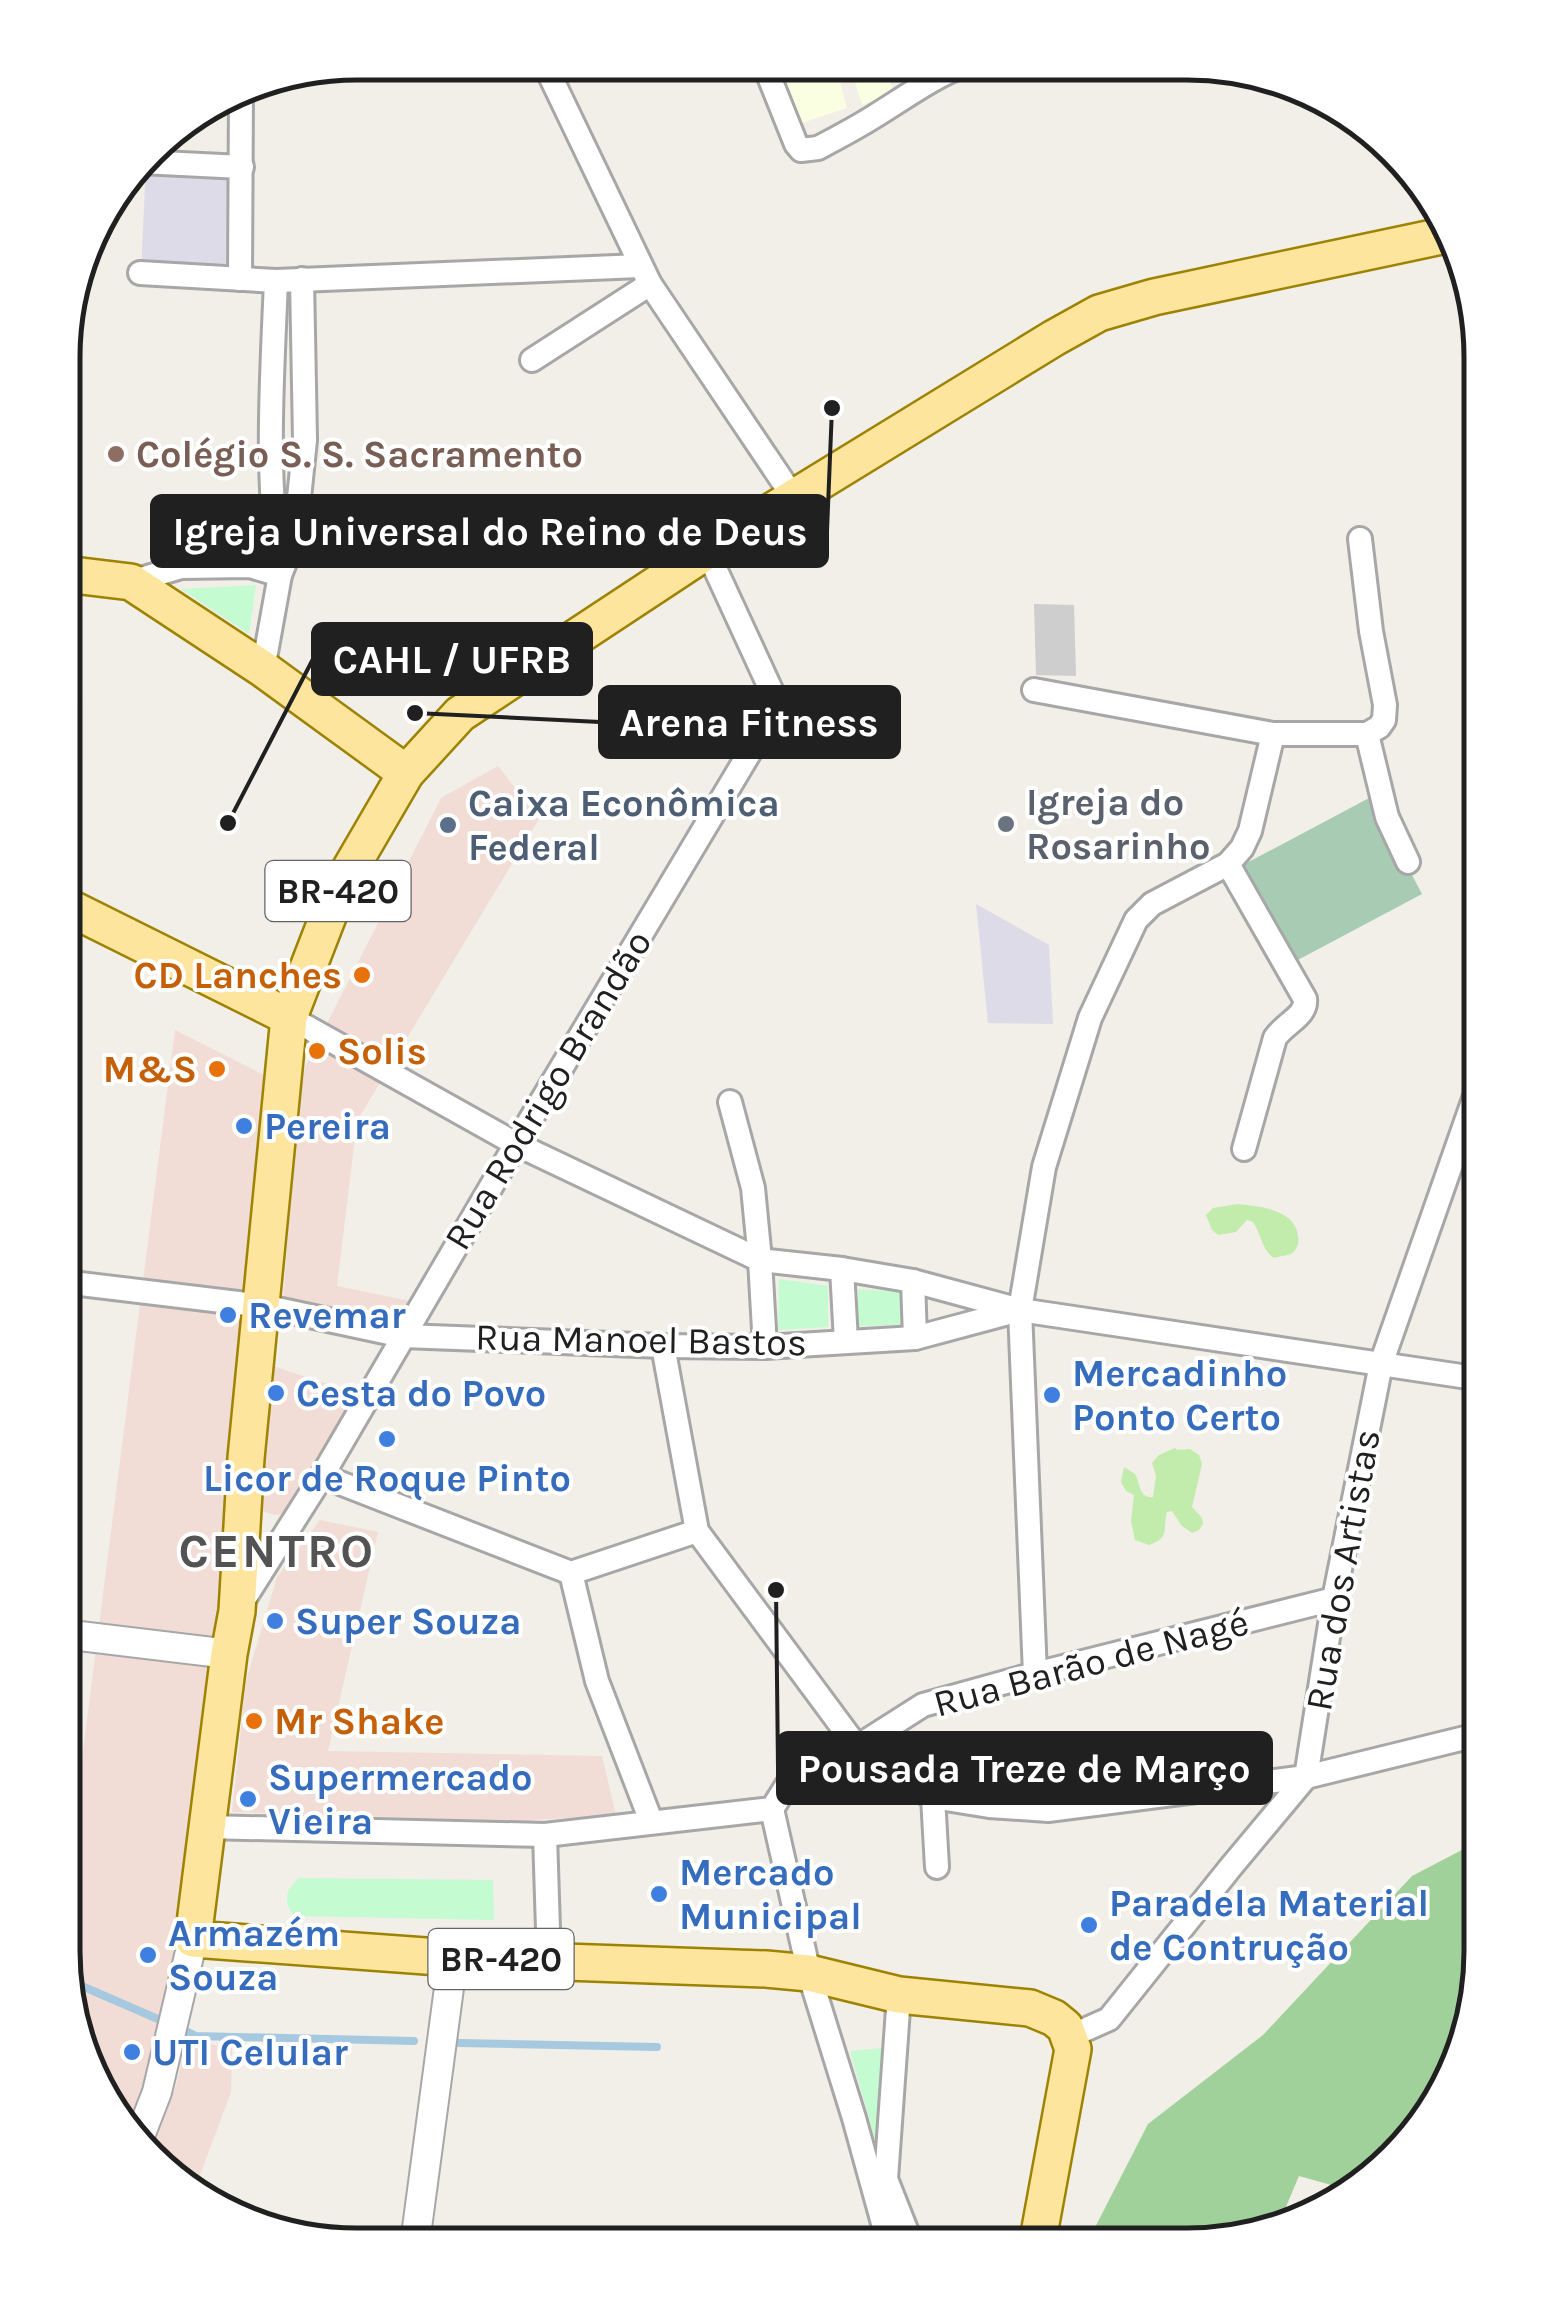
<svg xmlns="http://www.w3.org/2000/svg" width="1544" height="2308" font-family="Karla,sans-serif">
  <rect width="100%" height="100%" fill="#f1efe7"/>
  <g fill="#f2dcd6">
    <path d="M498 766 539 819 357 1121 337 1286 410 1301 385 1318 283 1300 300 1077 441 798Z"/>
    <path d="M175 1030 264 1075 225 1546 177 1949 145 2092 132 2125 85 2064 63 1951V1908Z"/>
    <path d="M267 1364 354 1393 293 1512 275 1515 243 1505Z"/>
    <path d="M320 1520 378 1532 328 1751 602 1756 616 1815 519 1821 232 1812 246 1681 277 1577Z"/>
    <path d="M187 2040 232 2048 231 2092 194 2191 178 2185 152 2152 176 2086Z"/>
  </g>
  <path fill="#faffe2" d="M779 64H899L886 69 894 94 862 105 854 79 840 83 847 108 799 124Z"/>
  <path fill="#cecece" d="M1034 604 1074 605 1076 676 1036 675Z"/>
  <g fill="#c1ecac">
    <path d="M1238 1204C1254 1206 1273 1207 1287 1217 1298 1225 1304 1245 1291 1254 1288 1255 1277 1257 1274 1258 1262 1251 1261 1233 1253 1222L1247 1220 1236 1232 1218 1235 1212 1230 1206 1215 1213 1208Z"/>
    <path d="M1175 1448 1177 1450 1190 1449 1199 1455 1202 1464 1192 1507 1202 1518 1203 1524 1199 1530 1192 1533 1182 1526 1172 1511 1167 1512C1162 1530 1171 1537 1149 1545L1135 1540 1131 1521 1134 1495 1126 1491 1121 1482 1124 1467 1135 1474C1141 1484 1138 1498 1153 1497L1156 1476 1152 1463 1159 1455Z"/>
  </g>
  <path fill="#a1d19a" d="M1481 1840V1971L1432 2115 1342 2188 1299 2176 1277 2228 1188 2245H1086L1148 2124 1263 2035 1412 1876Z"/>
  <path fill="#a7cbb3" d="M1371 797 1422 894 1294 962 1243 865Z"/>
  <g fill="#c4fbd1">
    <path d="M256 585 249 634 181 589Z"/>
    <path d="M779 1279 828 1286V1327L778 1330Z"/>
    <path d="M858 1289 903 1292 905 1325 858 1326Z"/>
    <path d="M299 1878 493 1880 494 1920 294 1916C283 1901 285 1890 299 1878Z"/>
    <path d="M884 2048 886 2179 850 2051Z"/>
  </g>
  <g fill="#dddbe7">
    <path d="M146 163 242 167 240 279 141 273Z"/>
    <path d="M976 904 1049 945 1053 1024 988 1023Z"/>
  </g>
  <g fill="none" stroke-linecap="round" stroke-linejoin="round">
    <g stroke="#a6c9e0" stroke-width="8">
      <path d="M68 1980 167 2023"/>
      <path d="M180 2028 196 2036 414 2041"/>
      <path d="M459 2043 657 2047"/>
    </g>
    <g stroke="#a7a7a7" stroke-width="28">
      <g id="minor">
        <path d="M544 63 650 284 794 498"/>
        <path d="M764 64 796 144 801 150 818 148C837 138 856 128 875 116 906 97 932 77 967 64"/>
        <path d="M141 162 242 167"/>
        <path d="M140 273 276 281 640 266"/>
        <path d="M240 279 241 90"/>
        <path d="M276 281C272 378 265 475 280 572"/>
        <path d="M532 360 650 284"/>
        <path d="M1360 539 1371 631 1385 705 1384 720 1379 727 1367 734"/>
        <path d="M131 582 181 567 250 566 280 575"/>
        <path d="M263 669 280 575 295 537 305 440 302 279"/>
        <path d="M1034 690 1273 734H1367L1387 817 1408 862"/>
        <path d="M1228 864 1305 999C1307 1016 1285 1023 1275 1038L1244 1149"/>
        <path d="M289 1017 516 1144 760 1260 842 1269 913 1281 1020 1310 1481 1379"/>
        <path d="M730 1102 753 1188 760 1260 765 1347"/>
        <path d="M842 1269 846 1341"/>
        <path d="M913 1281 915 1338"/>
        <path d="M64 1282 263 1306 403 1336 663 1346 765 1347 915 1338 1016 1311"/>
        <path d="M663 1346 697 1531 857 1747 891 1776 933 1797 989 1806 1048 1810 1306 1777 1481 1734"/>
        <path d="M322 1476 571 1573 697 1531"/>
        <path d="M571 1573 597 1681 651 1821"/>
        <path d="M241 1604 322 1476 516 1144 778 705 707 551"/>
        <path d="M1035 1674 1020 1310 1044 1167 1090 1018 1136 920 1152 904 1228 864 1242 848 1250 831 1273 734"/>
        <path d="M1306 1777 1334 1599 1381 1364 1481 1079"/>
        <path d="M933 1797 937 1867"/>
        <path d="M772 1809 809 1973 854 2118 886 2234"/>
        <path d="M207 1827 545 1835 772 1809 787 1785 857 1747 923 1705 1035 1674 1334 1599"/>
        <path d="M545 1835 549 1961"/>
        <path d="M899 1995 886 2179 912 2245"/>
        <path d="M1071 2036 1109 2019 1230 1868 1306 1777"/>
      </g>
    </g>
    <g stroke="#a7a7a7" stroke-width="32">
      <g id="tertiary">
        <path d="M63 1634 229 1654"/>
        <path d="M140 2136 157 2092 193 1939"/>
        <path d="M415 2243 453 1958"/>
      </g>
    </g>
    <g stroke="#9d8300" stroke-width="40">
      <g id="primary">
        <path d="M65 574 131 582 263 669 406 773"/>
        <path d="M64 905 289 1017"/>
        <path d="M1037 2245 1073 2049 1065 2027 1054 2018 1030 2008 899 1995 809 1973 766 1969 453 1958 193 1939 229 1654 237 1611 246 1458 289 1017 339 888 406 773 460 714 707 551 1054 338 1099 313 1154 297 1451 234"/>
      </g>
    </g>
    <use href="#minor" stroke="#fff" stroke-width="22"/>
    <use href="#tertiary" stroke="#fff" stroke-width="28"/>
    <use href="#primary" stroke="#fee59e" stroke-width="35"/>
  </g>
  <circle fill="#8d6e63" stroke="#fff" stroke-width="4" cx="116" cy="454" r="10"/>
  <circle fill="#6b7280" stroke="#fff" stroke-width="4" cx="1006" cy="824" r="10"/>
  <circle fill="#5c6f8a" stroke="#fff" stroke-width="4" cx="448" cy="825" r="10"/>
  <g fill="#e8710a" stroke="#fff" stroke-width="4">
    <circle cx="362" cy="975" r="10"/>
    <circle cx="317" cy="1051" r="10"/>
    <circle cx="217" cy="1069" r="10"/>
    <circle cx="254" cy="1721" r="10"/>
  </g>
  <g fill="#3f7fe0" stroke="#fff" stroke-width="4">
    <circle cx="244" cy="1126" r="10"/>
    <circle cx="228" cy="1315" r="10"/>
    <circle cx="276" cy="1393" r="10"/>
    <circle cx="1052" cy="1395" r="10"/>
    <circle cx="387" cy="1439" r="10"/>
    <circle cx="275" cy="1621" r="10"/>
    <circle cx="248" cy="1799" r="10"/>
    <circle cx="659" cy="1894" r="10"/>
    <circle cx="1089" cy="1925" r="10"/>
    <circle cx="148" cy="1955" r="10"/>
    <circle cx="132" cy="2052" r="10"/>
  </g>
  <g text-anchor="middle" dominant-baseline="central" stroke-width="8" stroke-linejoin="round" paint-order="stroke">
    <g fill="#fff" stroke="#636363" stroke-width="2.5">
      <rect x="265.5" y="861" width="145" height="60" rx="8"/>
      <rect x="428.5" y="1929" width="145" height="60" rx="8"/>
    </g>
    <g font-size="35" font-weight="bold" fill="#202020">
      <text x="338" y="891">BR-420</text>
      <text x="501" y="1959">BR-420</text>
    </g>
    <g font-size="38" font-weight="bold" fill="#785e54" stroke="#fff" text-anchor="start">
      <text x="136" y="454">Colégio S. S. Sacramento</text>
    </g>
    <g font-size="38" font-weight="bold" fill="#5b616d" stroke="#fff" text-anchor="start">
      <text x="1026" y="802">Igreja do<tspan x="1026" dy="44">Rosarinho</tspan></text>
    </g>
    <g font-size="38" font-weight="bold" fill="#4e5e75" stroke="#fff" text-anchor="start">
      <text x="468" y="803">Caixa Econômica<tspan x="468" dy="44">Federal</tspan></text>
    </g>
    <g font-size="38" font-weight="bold" fill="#c56008" stroke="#fff" text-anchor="end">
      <text x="342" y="975">CD Lanches</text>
      <text x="337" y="1051" text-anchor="start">Solis</text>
      <text x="197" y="1069">M&amp;S</text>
      <text x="274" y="1721" text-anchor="start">Mr Shake</text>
    </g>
    <g font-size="38" fill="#202020" stroke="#fff">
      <text transform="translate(548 1090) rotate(-59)">Rua Rodrigo Brandão</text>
      <text transform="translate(641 1340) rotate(1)">Rua Manoel Bastos</text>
      <text transform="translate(1343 1570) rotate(-80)">Rua dos Artistas</text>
      <text transform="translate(1091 1663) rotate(-15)">Rua Barão de Nagé</text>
    </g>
    <g font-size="38" font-weight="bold" fill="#366cbe" stroke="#fff" text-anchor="start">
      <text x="264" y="1126">Pereira</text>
      <text x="248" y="1315">Revemar</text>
      <text x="1072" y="1373">Mercadinho<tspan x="1072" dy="44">Ponto Certo</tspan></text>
      <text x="296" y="1393">Cesta do Povo</text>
      <text x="387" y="1478" text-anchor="middle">Licor de Roque Pinto</text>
      <text x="295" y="1621">Super Souza</text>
      <text x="268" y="1777">Supermercado<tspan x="268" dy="44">Vieira</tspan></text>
      <text x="679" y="1872">Mercado<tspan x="679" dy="44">Municipal</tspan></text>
      <text x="1109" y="1903">Paradela Material<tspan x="1109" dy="44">de Contrução</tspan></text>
      <text x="168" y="1933">Armazém<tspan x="168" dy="44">Souza</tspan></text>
      <text x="152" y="2052">UTI Celular</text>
    </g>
    <g font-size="48" font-weight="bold" letter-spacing="2.5" fill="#535353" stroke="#fff">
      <text x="277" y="1551">CENTRO</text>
    </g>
  </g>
  <path d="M0 0H1544V2308H0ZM357 80H1187A277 277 0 0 1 1464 357V1951A277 277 0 0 1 1187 2228H357A277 277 0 0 1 80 1951V357A277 277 0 0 1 357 80Z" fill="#fff" fill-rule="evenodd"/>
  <path fill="none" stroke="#202020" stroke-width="5" d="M357 80H1187A277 277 0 0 1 1464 357V1951A277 277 0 0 1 1187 2228H357A277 277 0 0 1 80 1951V357A277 277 0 0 1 357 80Z"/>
  <path fill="none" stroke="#202020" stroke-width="4" d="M832 408L827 531M228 823L313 659M415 713L600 722M776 1590L778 1768"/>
  <g fill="#202020" stroke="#fff" stroke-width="4">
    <circle cx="832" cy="408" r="10"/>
    <circle cx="228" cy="823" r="10"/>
    <circle cx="415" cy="713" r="10"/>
    <circle cx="776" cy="1590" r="10"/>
  </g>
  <g fill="#202020" stroke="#202020" stroke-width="4">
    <rect x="152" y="496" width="675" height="70" rx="10"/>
    <rect x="313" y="624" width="278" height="70" rx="10"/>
    <rect x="600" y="687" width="299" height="70" rx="10"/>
    <rect x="778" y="1733" width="493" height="70" rx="10"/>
  </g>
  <g font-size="40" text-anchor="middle" font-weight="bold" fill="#fff">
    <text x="490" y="545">Igreja Universal do Reino de Deus</text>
    <text x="452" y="673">CAHL / UFRB</text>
    <text x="749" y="736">Arena Fitness</text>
    <text x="1024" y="1782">Pousada Treze de Março</text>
  </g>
</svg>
